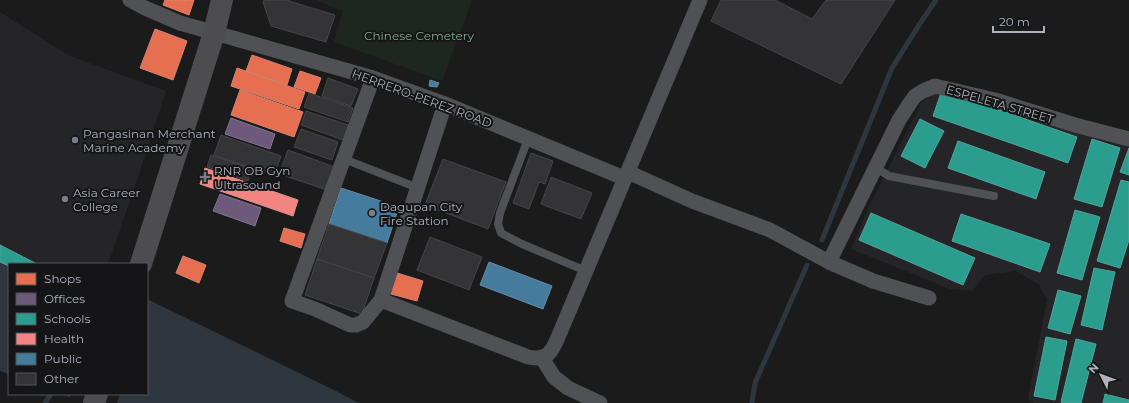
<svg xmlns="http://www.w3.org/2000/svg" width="1129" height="403" font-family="Montserrat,sans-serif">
  <rect width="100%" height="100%" fill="#1b1b1c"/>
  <g fill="#252528">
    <path d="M0 12 70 56 166 91 134 189 108 264H9V266L0 262Z"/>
    <path d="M940 87 1129 143V403H1034L1028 399 1047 299 1039 285 1016 271 985 275 972 291 950 289 851 249 869 206 922 102Z"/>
  </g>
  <path fill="#1f2620" d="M315 0H472L442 81 334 42 343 11Z"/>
  <g fill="#2e373e">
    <path d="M0 262 9 266V374L0 371Z"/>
    <path d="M147 299 338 392 359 403H85L61 394H147Z"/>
  </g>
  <path fill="#1b1b1c" d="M71 394H120L117 403H79L69 399Z"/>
  <g fill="#e76f51" stroke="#d68371">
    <path d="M165 0H194L189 15 163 5Z"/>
    <path d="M155 29 187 41 173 80 140 68Z"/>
    <path d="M252 55 292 69 287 85 246 71Z"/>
    <path d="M237 68 305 92 299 109 231 86Z"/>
    <path d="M300 71 321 78 315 94 294 87Z"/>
    <path d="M240 90 303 112 294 137 231 115Z"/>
    <path d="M284 228 305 234 301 248 280 241Z"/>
    <path d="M183 256 206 265 199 283 176 273Z"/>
    <path d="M397 273 423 281 417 301 391 294Z"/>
  </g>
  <g fill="#6d597a" stroke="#80748e">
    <path d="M231 118 275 134 270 149 225 134Z"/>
    <path d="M220 194 261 208 255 226 213 211Z"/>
  </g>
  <g fill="#2a9d8f" stroke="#51a39c">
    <path d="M942 90 1077 137 1068 163 933 116Z"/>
    <path d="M920 119 944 131 925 168 901 156Z"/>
    <path d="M1092 139 1120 148 1102 207 1074 199Z"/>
    <path d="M958 141 1045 172 1036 199 948 168Z"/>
    <path d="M1129 148V175L1120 172Z"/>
    <path d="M1121 180 1129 182V240L1120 268 1097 261Z"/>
    <path d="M1075 210 1100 217 1082 280 1057 273Z"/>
    <path d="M871 213 975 258 963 285 859 240Z"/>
    <path d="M961 214 1050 244 1040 272 952 241Z"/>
    <path d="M0 245 37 264H9V266L0 262Z"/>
    <path d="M1094 268 1115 272 1102 330 1081 325Z"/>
    <path d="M1058 290 1081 296 1070 334 1048 328Z"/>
    <path d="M1046 337 1067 341 1055 400 1034 396Z"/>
    <path d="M1076 339 1096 344 1081 403H1064L1061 402Z"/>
    <path d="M1105 394 1129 400V403H1103Z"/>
  </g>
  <path fill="#f28482" stroke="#dd9293" d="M205 168 298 200 293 216 200 184Z"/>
  <g fill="#457b9d" stroke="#648ca6">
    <path d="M430 80 439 83 437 87 429 86Z"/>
    <path d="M341 188 399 207 387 243 329 224Z"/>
    <path d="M489 262 552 286 543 309 480 285Z"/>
  </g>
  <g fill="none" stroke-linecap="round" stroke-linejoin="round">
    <g stroke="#2e373e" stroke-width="5">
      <path d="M822 240 892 68 919 25 936 0"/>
      <path d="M45 403 51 394"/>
      <path d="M752 403 755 383 807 265"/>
    </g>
  </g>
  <g fill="#343436" stroke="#444548">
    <path d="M264 0H289V1L335 15 326 42 271 26 263 2Z"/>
    <path d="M721 0H775L812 19 826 0H895L841 84 711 21Z"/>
    <path d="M328 78 358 89 351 106 322 96Z"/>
    <path d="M309 93 353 108 348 122 304 107Z"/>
    <path d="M306 111 348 125 343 140 301 125Z"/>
    <path d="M301 129 338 142 332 160 294 147Z"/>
    <path d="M221 135 281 156 274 176 214 155Z"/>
    <path d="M288 150 335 167 327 190 279 174Z"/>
    <path d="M531 153 553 161 545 184 539 182 529 209 513 203Z"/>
    <path d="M211 155 252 169 248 181 207 167Z"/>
    <path d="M443 159 506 182 488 229 425 205Z"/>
    <path d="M551 177 592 193 581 219 541 204Z"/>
    <path d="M329 224 387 243 374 278 317 259Z"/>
    <path d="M430 237 482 257 469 290 417 270Z"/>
    <path d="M317 259 374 278 362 314 305 295Z"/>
  </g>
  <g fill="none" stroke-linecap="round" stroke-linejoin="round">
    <g stroke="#4f5155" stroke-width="8">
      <path d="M528 139 500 213 498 224 501 233 522 244 586 271"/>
      <path d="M344 159 418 188"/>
      <path d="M876 168 889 176 994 196"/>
    </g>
    <g stroke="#4f5155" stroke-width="15">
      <path d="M130 0 145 8 180 23 373 78 445 104 624 178"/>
      <path d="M373 78 292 301 315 309 350 325H356L363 322 381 300 445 104"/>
      <path d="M628 172 692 201 770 230 829 262 873 281 929 298"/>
      <path d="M829 262 899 120 910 103 915 96 923 91 935 86 995 100 1075 125 1129 139"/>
      <path d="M381 300 528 357C548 361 552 352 559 335L700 0"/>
      <path d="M542 358 554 377 568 388 600 403"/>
    </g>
    <g stroke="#4d4d50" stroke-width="22">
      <path d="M141 264 214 33 222 0"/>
      <path d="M94 403 97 394"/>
    </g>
  </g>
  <g fill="#7a7d84" stroke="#151518" stroke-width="1.5">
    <circle cx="75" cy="140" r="4"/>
    <path d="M203 171h4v4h4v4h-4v4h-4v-4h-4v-4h4z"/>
    <circle cx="65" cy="199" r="4"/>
    <circle cx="372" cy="213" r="4"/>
  </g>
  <g text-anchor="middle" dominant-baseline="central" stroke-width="4" stroke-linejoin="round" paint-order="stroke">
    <g font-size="12" fill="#84a785" stroke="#151518">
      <text x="419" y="35">Chinese Cemetery</text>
    </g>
    <g font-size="12" fill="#adb2bc" stroke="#151518">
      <text transform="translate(422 98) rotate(20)">HERRERO-PEREZ ROAD</text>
      <text transform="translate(1000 104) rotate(16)">ESPELETA STREET</text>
    </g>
    <g font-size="12" fill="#adb2bc" stroke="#151518" text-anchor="start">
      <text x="83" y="133">Pangasinan Merchant<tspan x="83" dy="14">Marine Academy</tspan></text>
      <text x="214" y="170">RNR OB Gyn<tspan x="214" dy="14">Ultrasound</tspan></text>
      <text x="73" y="192">Asia Career<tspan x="73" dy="14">College</tspan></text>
      <text x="380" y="206">Dagupan City<tspan x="380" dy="14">Fire Station</tspan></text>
    </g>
  </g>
  <rect x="8" y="263" width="140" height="132" fill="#151518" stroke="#52545a"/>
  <rect x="16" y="273" width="20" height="12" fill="#e76f51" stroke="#52545a"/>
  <text x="44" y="283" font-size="12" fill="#adb2bc">Shops</text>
  <rect x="16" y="293" width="20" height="12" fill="#6d597a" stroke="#52545a"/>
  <text x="44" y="303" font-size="12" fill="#adb2bc">Offices</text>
  <rect x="16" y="313" width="20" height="12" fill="#2a9d8f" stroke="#52545a"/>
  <text x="44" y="323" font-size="12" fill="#adb2bc">Schools</text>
  <rect x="16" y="333" width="20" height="12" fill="#f28482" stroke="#52545a"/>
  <text x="44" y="343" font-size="12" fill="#adb2bc">Health</text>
  <rect x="16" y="353" width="20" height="12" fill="#457b9d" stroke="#52545a"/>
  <text x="44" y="363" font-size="12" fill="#adb2bc">Public</text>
  <rect x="16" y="373" width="20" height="12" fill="#343436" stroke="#52545a"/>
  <text x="44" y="383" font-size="12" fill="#adb2bc">Other</text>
  <g transform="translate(1101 375) rotate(312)" stroke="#151518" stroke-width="3" paint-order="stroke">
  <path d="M0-3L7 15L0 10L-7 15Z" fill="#adb2bc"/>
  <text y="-6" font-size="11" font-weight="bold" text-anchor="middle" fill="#adb2bc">N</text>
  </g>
  <path d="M993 26v6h51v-6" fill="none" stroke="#adb2bc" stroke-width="2"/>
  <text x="999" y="26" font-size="12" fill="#adb2bc" stroke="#151518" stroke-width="3" paint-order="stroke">20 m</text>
</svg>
